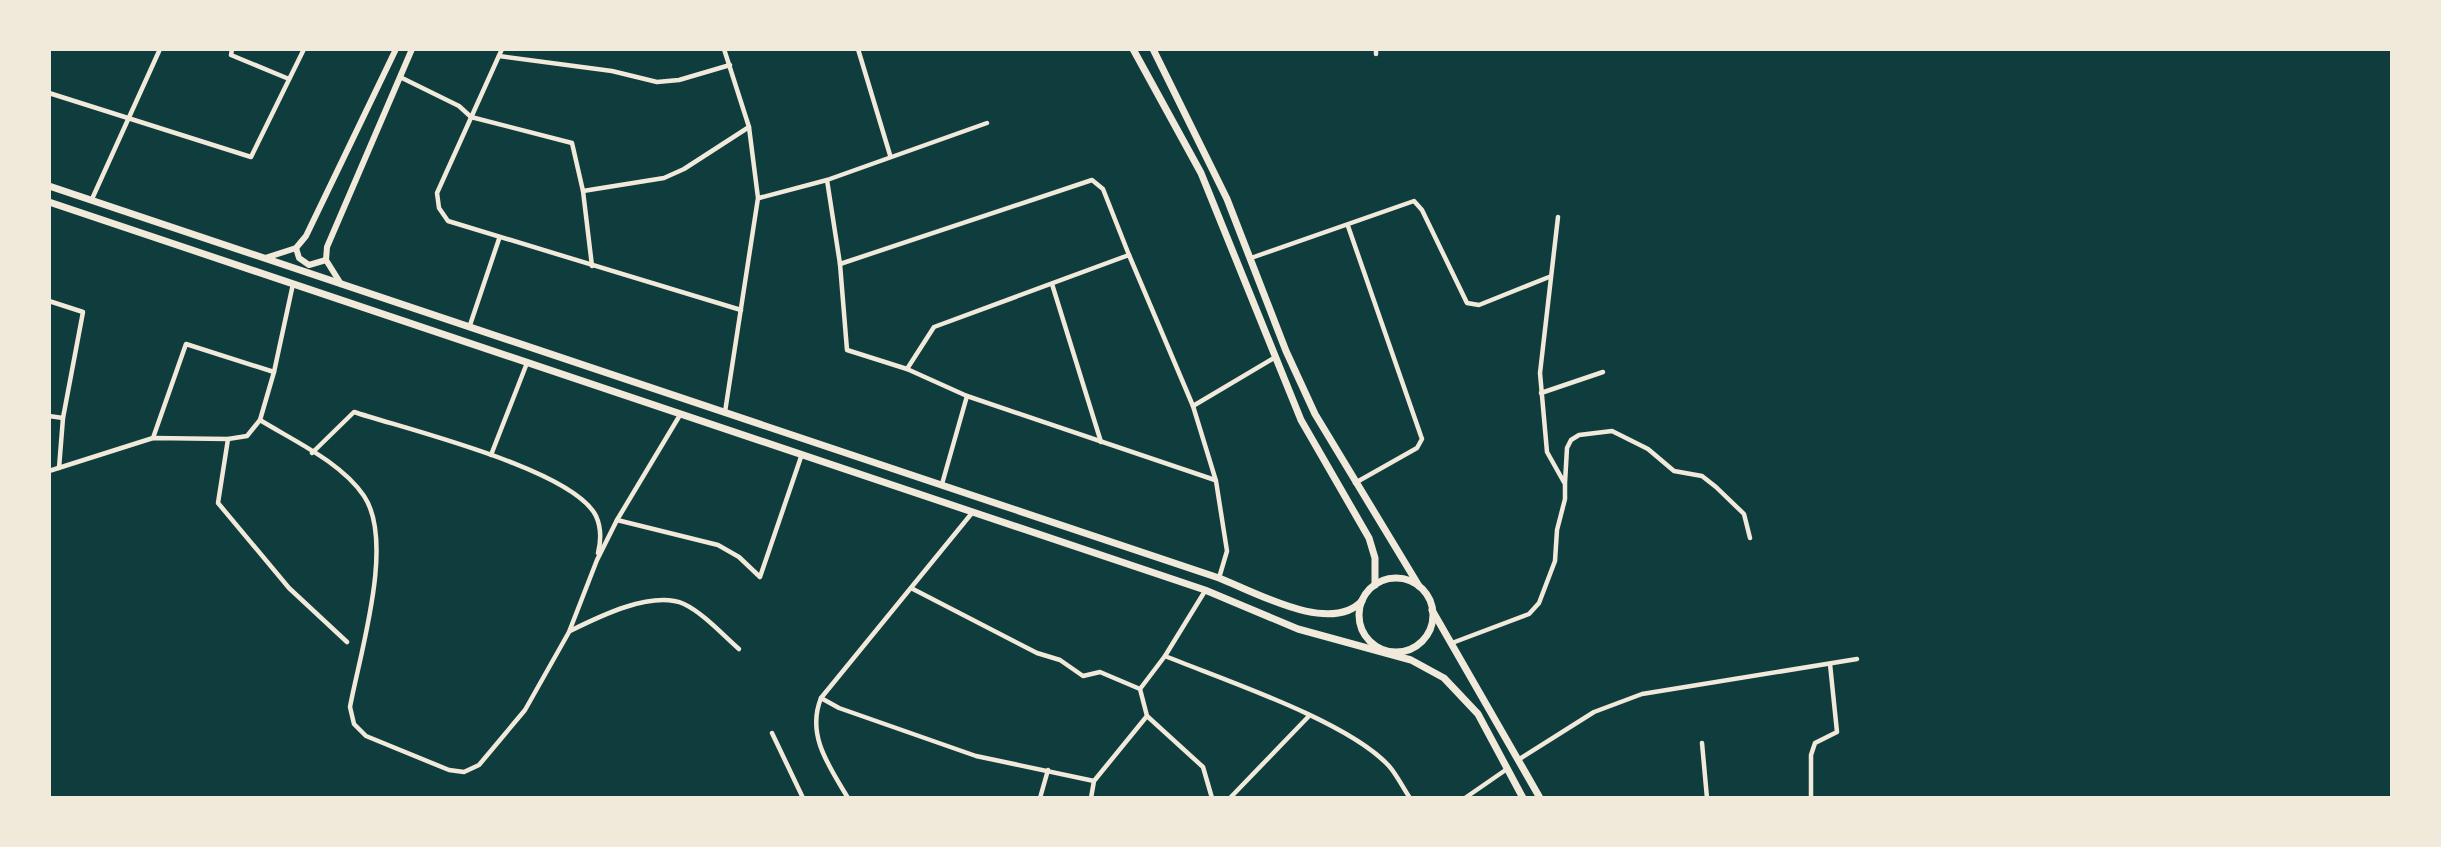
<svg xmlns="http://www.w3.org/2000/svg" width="2441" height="847" font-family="'Open Sans',sans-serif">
  <rect width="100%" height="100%" fill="#0f3d3e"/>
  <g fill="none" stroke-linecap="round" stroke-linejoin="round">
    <g stroke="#f1e9da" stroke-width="4.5">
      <path d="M232 49 231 55 289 79"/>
      <path d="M502 49 437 193 439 208 448 221 741 310"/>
      <path d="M724 49 749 127 758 198 725 412"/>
      <path d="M858 49 890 155"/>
      <path d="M1376 49V54"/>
      <path d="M499 56 612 71 657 82 679 80 730 65"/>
      <path d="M400 77 459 106 471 117 572 143 583 191 592 266"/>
      <path d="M49 93 251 157 304 49"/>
      <path d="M827 180 840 264 847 350 907 369 967 396 1215 480"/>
      <path d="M583 191 664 178 684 169 749 127"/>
      <path d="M759 198 827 180 987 123"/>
      <path d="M92 199 160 49"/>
      <path d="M1348 226 1422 439 1417 448 1355 483"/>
      <path d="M1251 258 1414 201 1422 210 1467 303 1479 305 1549 277"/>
      <path d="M840 264 1092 180 1103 189 1129 255"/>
      <path d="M293 284 274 372 260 420C294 441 341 462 364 496 395 542 360 653 350 707L354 724 366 736 449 770 464 772 479 765 525 710 569 632 597 560 617 520 680 415"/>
      <path d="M1052 284 1101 442"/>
      <path d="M49 301 83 312 63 418 59 468"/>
      <path d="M470 325 499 239"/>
      <path d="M907 369 934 327 1129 255 1193 406 1216 481 1227 551 1219 578"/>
      <path d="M1541 393 1603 372"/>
      <path d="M1193 406 1274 358"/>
      <path d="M49 416 63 418"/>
      <path d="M153 438 186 344 274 372"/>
      <path d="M228 439 218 503 289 588 347 642"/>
      <path d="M312 453 354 412C405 429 573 469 596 516 601 527 601 541 598 553"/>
      <path d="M491 455 527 363"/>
      <path d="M49 471 153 438 228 439 247 436 260 420"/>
      <path d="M1565 483 1567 448 1571 440 1579 435 1612 431 1648 449 1674 471 1702 476 1716 487 1744 514 1750 538"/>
      <path d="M942 484 967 396"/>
      <path d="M617 520 718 545 739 557 760 577 802 454"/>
      <path d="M911 588 1037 653 1060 660 1083 676 1100 672 1140 689 1147 716 1203 767 1212 798"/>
      <path d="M570 631C598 617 652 590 684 604 703 613 723 635 739 649"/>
      <path d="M1452 643 1529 614 1539 603 1555 561 1557 530 1565 499V484L1547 452 1540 373 1558 217"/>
      <path d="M1165 656C1224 680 1348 721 1389 766 1397 775 1403 788 1410 798"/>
      <path d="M1140 689 1165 656 1205 591"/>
      <path d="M821 698 839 708 976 756 1094 781"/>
      <path d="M772 733 803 798"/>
      <path d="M1702 743 1707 798"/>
      <path d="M1518 760 1594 712 1642 694 1857 659"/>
      <path d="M848 798C829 766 806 735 821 698L972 513"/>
      <path d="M1040 798 1048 770"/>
      <path d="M1091 798 1094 781 1147 716"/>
      <path d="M1230 798 1309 716"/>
      <path d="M1465 798 1507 769"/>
      <path d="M1811 798V755L1815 743 1837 732 1830 664"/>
    </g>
    <g stroke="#f1e9da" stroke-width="6">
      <path d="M296 248 299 258 309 265 326 260"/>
      <path d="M265 258 296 248 306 236 396 49"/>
      <path d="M341 284 326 260 327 247 412 49"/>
    </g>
    <g stroke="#f1e9da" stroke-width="7">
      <path d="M1133 49 1201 173 1301 420 1369 538 1375 558V585"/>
      <path d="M1153 49 1227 199 1286 351 1315 414 1419 586"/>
      <path d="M49 186 1219 578C1255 592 1330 635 1362 601"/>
      <path d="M49 202 1205 590 1298 629 1411 660 1444 678 1478 714 1523 798"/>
      <circle cx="1396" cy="615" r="37"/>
      <path d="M1432 610 1540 798"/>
    </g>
  </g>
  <rect width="2441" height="847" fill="none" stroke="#f1e9da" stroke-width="102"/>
</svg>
